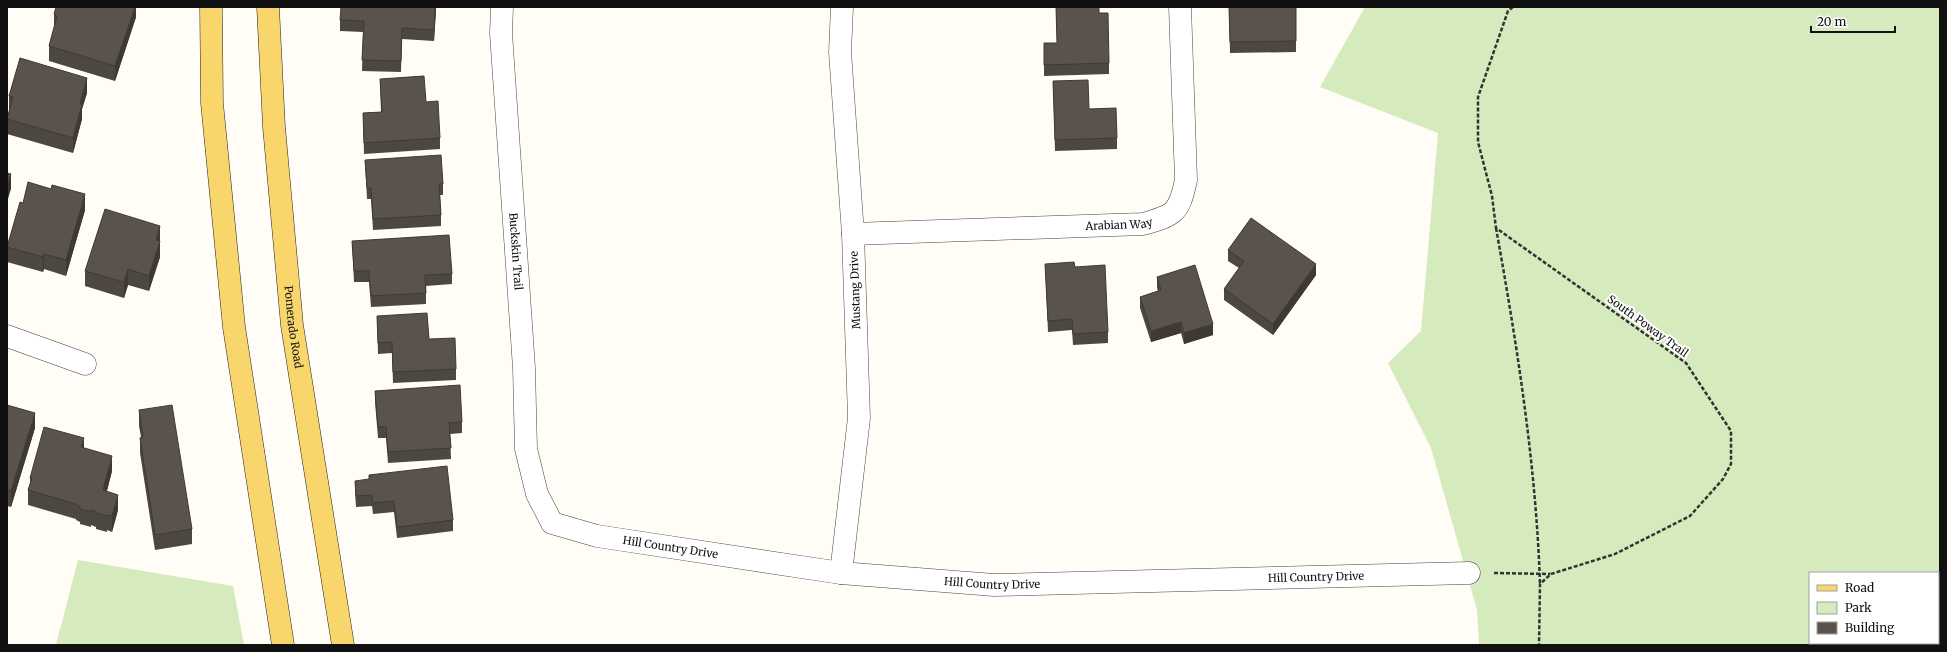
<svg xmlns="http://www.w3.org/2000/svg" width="1947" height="652" font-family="Merriweather,serif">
  <rect width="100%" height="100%" fill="#fffdf5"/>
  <g fill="#d5ebbd" fill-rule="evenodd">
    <path d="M1365 7H1940V645H1479L1477 610 1431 448 1388 363 1421 331 1438 133 1320 87ZM1810 573H1938V643H1810Z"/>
    <path d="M78 560 233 586 244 645H56Z"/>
  </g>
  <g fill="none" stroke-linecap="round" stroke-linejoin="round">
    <g stroke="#444" stroke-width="23">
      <g id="minor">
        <path id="s1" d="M502 7 501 33 524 368 526 449 537 494 552 523 597 536 841 573 994 585 1469 573"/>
        <path id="s2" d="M853 234 1143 224C1175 215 1179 213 1186 180L1180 7"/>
        <path d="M7 336 85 364"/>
        <path d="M841 573 859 418 853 234 840 52 842 7"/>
      </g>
    </g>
    <g stroke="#222" stroke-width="23">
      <g id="primary">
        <path d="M211 7 212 103 234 327 283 645"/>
        <path id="s3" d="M268 7 274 127 292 325 343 645"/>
      </g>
    </g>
    <g stroke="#333" stroke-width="2.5" stroke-dasharray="4 2" stroke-linecap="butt">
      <path d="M1513 7 1508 11 1478 97V142L1492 196 1496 228 1686 363 1731 431V464L1723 479 1690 516 1615 554 1551 574 1540 584 1539 645"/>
      <path d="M1496 228C1517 345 1536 464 1540 584"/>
      <path d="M1494 573 1550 574"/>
    </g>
    <use href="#minor" stroke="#fff" stroke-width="22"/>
    <use href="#primary" stroke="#f9d66b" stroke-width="22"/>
  </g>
  <g fill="#4d4742">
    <path d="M136 7V17L115 81 49 61V46L54 28V14Z"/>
    <path d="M436 7 434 41 402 39 401 72 362 71 363 32 340 31V20Z"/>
    <path d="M1056 7 1099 13 1109 63V74L1044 76V43H1057Z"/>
    <path d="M1229 7H1296V52L1230 53Z"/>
    <path d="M380 79 426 102 440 138V149L364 154 363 113 381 112Z"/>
    <path d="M1053 81 1089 109 1117 138V149L1055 151Z"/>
    <path d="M87 93 82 109V119L73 153 7 134V118L9 112V96Z"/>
    <path d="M365 160 443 184V195H440L441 215V226L373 230 371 199H367Z"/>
    <path d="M23 203 85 210 66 276 44 269 43 272 7 262V247Z"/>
    <path d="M160 226V257L149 291 128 285 124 298 85 286V271Z"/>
    <path d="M352 241 452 274V284L426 286V304L371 307 369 282H354Z"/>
    <path d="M1228 250 1316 275 1273 335 1224 300V289L1239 268 1228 261Z"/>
    <path d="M1045 264 1075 267 1108 332V343L1073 345 1072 330 1048 332Z"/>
    <path d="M1157 277 1213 335 1184 344 1181 333 1151 342 1140 308V297L1158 291 1157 288Z"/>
    <path d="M377 316 429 339 456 369V380L393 383 392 353 378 354Z"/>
    <path d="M375 391 462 422V433L450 434 451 459 388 463 386 438H378L375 402Z"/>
    <path d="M7 405 35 428 11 507 7 506Z"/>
    <path d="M139 410 192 529V544L155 550 140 453V438L141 437 139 426Z"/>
    <path d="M84 448 112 471 107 491 118 510 112 532 107 530V532L96 529V527L91 525V527L80 524V522L76 520V519L28 505V490L30 485V478Z"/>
    <path d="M355 481 453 520V531L397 538 394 512 373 514 372 506 356 507 355 492Z"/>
  </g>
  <g fill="#3f3936">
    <path d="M135 7H136V17L115 81V66Z"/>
    <path d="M435 7 436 10 434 41V30Z"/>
    <path d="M87 78V93L82 109V119L73 153V138L80 104Z"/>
    <path d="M11 174V189L7 202V186Z"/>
    <path d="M85 194V210L66 276V260Z"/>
    <path d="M160 226V257L149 291V276L156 240Z"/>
    <path d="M44 254V269L43 272V257Z"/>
    <path d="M1316 264V275L1273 335V324Z"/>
    <path d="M128 269V285L124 298V282Z"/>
    <path d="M1181 322V333L1151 342V331Z"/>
    <path d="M1213 324V335L1184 344V333Z"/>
    <path d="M35 413V428L11 507V491Z"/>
    <path d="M84 438V454L81 447Z"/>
    <path d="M112 456V471L103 505V490Z"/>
    <path d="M118 495V510L112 532V516Z"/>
  </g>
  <g fill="#5a524d" stroke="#3f3936">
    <path d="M56 7H135L115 66 49 46 57 16 54 14Z"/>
    <path d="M341 7H435L434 30 402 28 401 61 362 60 364 21 340 20Z"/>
    <path d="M1056 7H1099V13H1108L1109 63 1044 65V43H1057Z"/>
    <path d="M1229 7H1296V41L1230 42Z"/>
    <path d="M20 58 87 78 80 104H82L73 138 7 119 13 97 9 96Z"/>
    <path d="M424 76 426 102 438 101 440 138 364 143 363 113 382 112 380 79Z"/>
    <path d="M1088 80 1089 109 1116 108 1117 138 1055 140 1053 81Z"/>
    <path d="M441 155 443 184H439L441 215 373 219 371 188H367L365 160Z"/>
    <path d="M7 173 11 174 7 186Z"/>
    <path d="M28 182 51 189 52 185 85 194 66 260 44 254 43 257 7 247 20 202 23 203Z"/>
    <path d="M105 209 160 226 156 240 160 241 149 276 128 269 124 282 85 271Z"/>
    <path d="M1251 218 1316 264 1273 324 1224 289 1244 261 1228 250Z"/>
    <path d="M449 235 452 274 425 275 426 293 371 296 369 271H354L352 241Z"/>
    <path d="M1074 262 1075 267 1105 265 1108 332 1073 334 1072 319 1048 321 1045 264Z"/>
    <path d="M1195 265 1213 324 1184 333 1181 322 1151 331 1140 297 1161 290 1157 277Z"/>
    <path d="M427 313 429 339 455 338 456 369 393 372 392 342 378 343 377 316Z"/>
    <path d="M460 385 462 422 449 423 451 448 388 452 386 427H378L375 391Z"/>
    <path d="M7 405 35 413 11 491 7 490Z"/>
    <path d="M172 405 192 529 155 535 140 438 143 437 139 410Z"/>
    <path d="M44 427 84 438 81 447 112 456 103 490 118 495 112 516 107 515V516L96 513V511L91 510V512L80 509V506L76 505V504L28 490 32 478H30Z"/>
    <path d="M447 466 453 520 397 527 394 501 373 503 372 495 356 496 355 481 369 479V475Z"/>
  </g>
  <g text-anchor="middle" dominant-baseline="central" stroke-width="4" stroke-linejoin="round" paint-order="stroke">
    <g font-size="11" fill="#111" stroke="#fff">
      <text stroke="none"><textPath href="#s2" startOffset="266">Arabian Way</textPath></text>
      <text stroke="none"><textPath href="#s1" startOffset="245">Buckskin Trail</textPath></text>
      <text transform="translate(855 290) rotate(-92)">Mustang Drive</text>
      <text transform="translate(1648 326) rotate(36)">South Poway Trail</text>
      <text stroke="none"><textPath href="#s3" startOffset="321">Pomerado Road</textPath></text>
      <text stroke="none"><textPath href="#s1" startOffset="643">Hill Country Drive</textPath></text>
      <text stroke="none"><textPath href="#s1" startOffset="1291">Hill Country Drive</textPath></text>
      <text stroke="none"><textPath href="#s1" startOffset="967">Hill Country Drive</textPath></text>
    </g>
  </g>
  <rect width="1947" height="652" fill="none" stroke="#111111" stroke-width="16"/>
  <rect x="1809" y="572" width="130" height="72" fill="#ffffff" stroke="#a0a0a0"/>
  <rect x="1817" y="585" width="20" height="6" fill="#f9d66b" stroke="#a0a0a0"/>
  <text x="1845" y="592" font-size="12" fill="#111111">Road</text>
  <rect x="1817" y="602" width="20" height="12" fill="#d5ebbd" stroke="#a0a0a0"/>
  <text x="1845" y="612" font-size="12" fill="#111111">Park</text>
  <rect x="1817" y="622" width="20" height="12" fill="#5a524d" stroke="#a0a0a0"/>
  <text x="1845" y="632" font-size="12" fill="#111111">Building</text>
  <path d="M1811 26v6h84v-6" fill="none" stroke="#111111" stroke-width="2"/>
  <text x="1817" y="26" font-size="12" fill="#111111" stroke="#ffffff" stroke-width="3" paint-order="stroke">20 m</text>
</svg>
